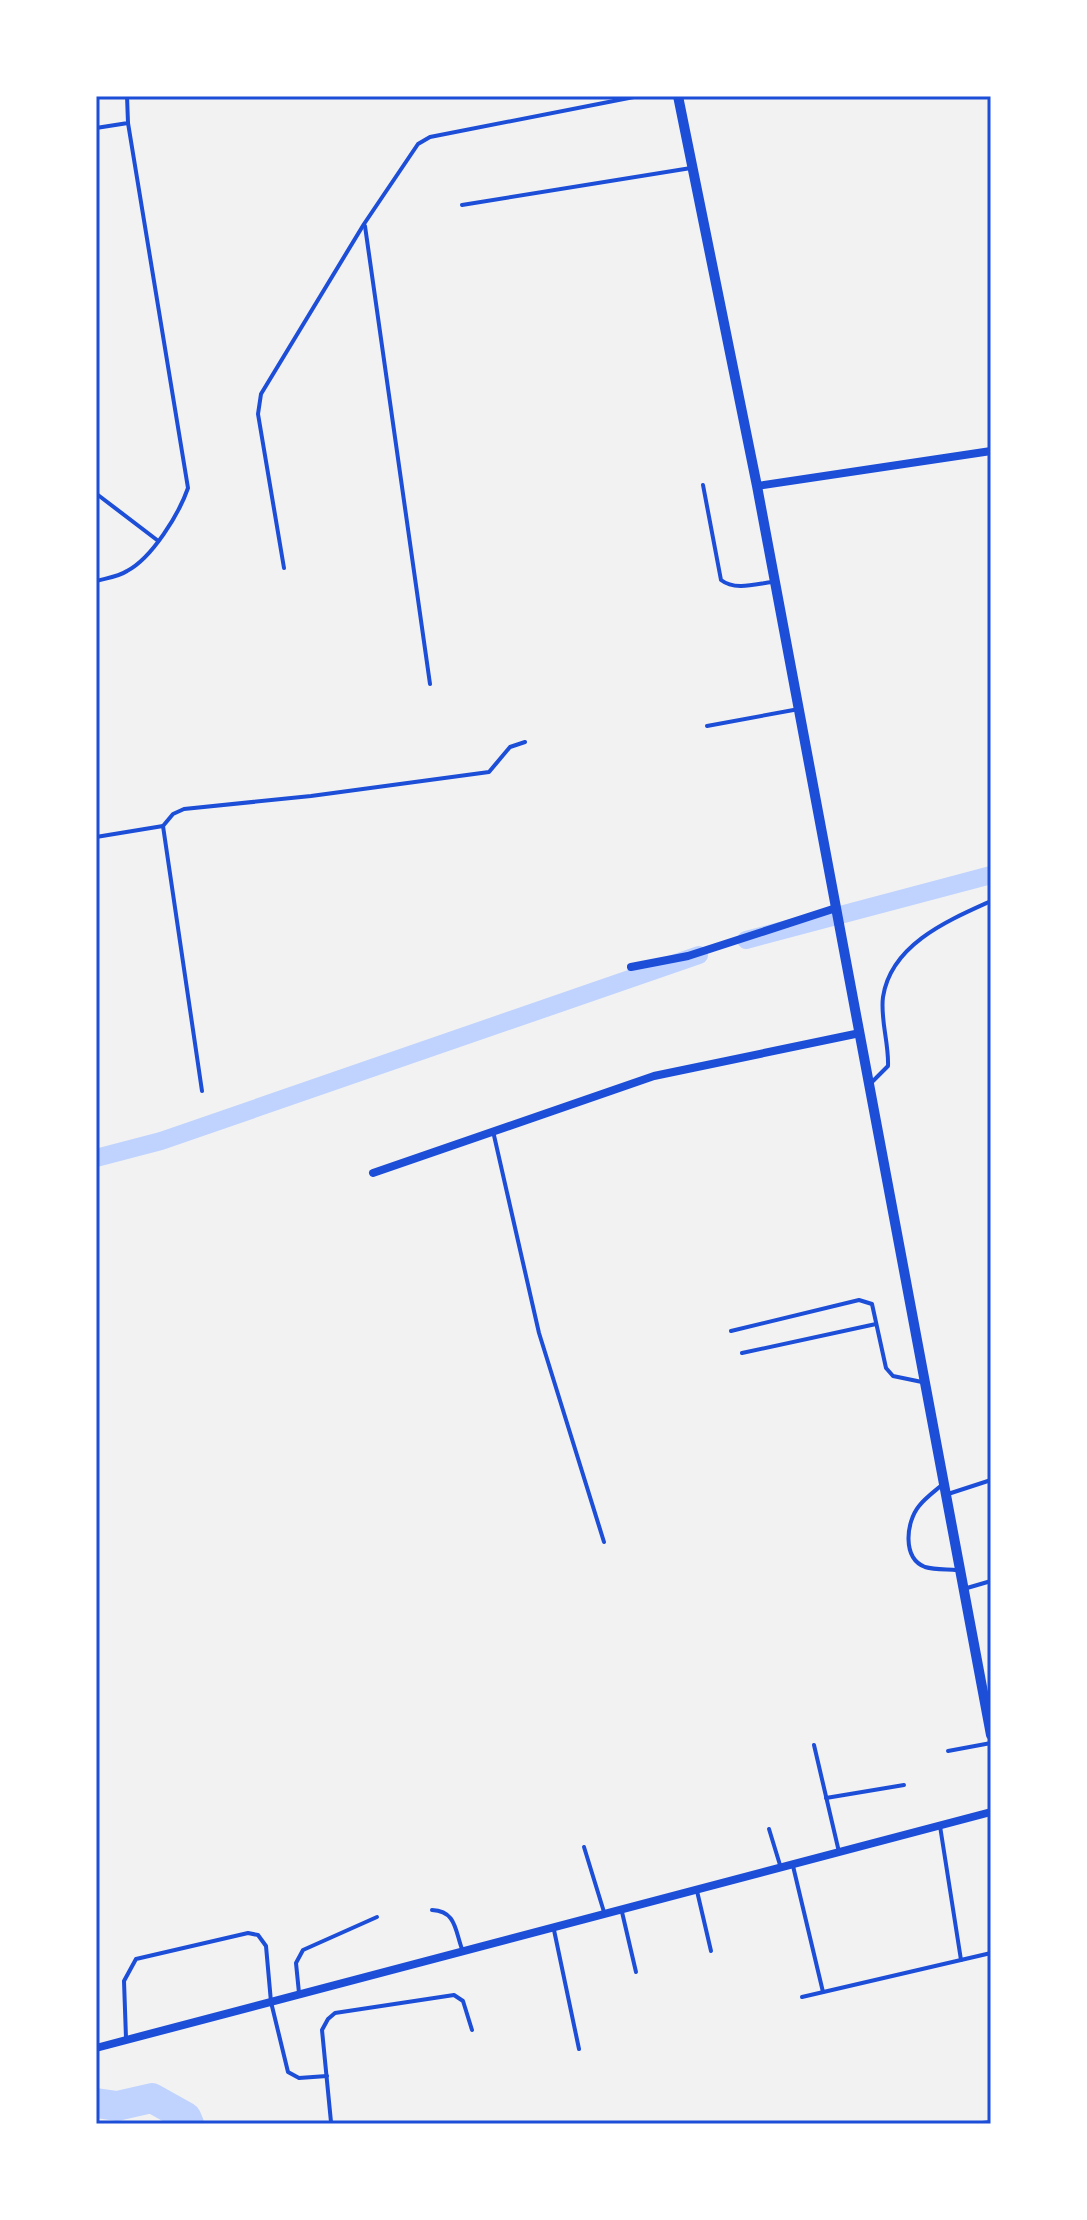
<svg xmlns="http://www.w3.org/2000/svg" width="1087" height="2220" font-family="Overpass,sans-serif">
  <rect width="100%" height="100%" fill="#f2f2f2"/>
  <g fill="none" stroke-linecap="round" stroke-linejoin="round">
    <g stroke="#bfd3fe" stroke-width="18">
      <path d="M746 940 991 875"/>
      <path d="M96 1158 161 1141 699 955"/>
    </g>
    <path stroke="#bfd3fe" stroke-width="30" d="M96 2103 117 2106 152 2098 186 2117 189 2124"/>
    <g stroke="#1d4ed8" stroke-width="4">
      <path d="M96 128 128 123 127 96"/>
      <path d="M462 205 691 168"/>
      <path d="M365 226 430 684"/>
      <path d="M703 485 721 580C735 591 756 584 772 582"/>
      <path d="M98 495 157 540"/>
      <path d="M284 568 258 414 261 394 364 224 418 144 430 137 639 96"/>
      <path d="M96 581C107 578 118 577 127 571 152 558 179 514 188 488L128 123"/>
      <path d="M707 726 799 709"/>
      <path d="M96 837 163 826"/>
      <path d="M871 1083 888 1066C889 1043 880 1019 883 997 891 944 949 920 991 901"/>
      <path d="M202 1091 163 826 173 814 184 809 311 796 489 772 510 747 525 742"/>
      <path d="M493 1131 539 1333 604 1542"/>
      <path d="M731 1331 859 1300 872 1304 886 1368 893 1376 922 1382"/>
      <path d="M742 1353 876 1324"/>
      <path d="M943 1484C935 1491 925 1498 919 1506 906 1522 902 1558 925 1567 935 1570 947 1569 957 1570"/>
      <path d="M948 1494 991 1480"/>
      <path d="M967 1588 991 1581"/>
      <path d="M814 1745 839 1852"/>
      <path d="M948 1751 991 1743"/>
      <path d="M826 1798 904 1785"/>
      <path d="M940 1826 961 1960"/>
      <path d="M769 1829 780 1865"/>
      <path d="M584 1847 604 1912"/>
      <path d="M793 1866 823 1992"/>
      <path d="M697 1891 711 1951"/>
      <path d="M432 1910C456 1911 455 1930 462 1949"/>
      <path d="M622 1912 636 1972"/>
      <path d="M554 1930 579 2049"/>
      <path d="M299 1993 296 1963 303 1950 377 1917"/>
      <path d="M802 1997 991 1953"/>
      <path d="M126 2038 124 1981 136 1959 248 1933 258 1935 266 1946 271 2002 288 2072 299 2078 327 2076"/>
      <path d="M331 2122 322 2030 328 2019 335 2013 454 1995 463 2001 472 2030"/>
      <path d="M974 2124 991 2122"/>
    </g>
    <g stroke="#1d4ed8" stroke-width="8">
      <path d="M757 486 991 451"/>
      <path d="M631 967 688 956 836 908"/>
      <path d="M373 1173 654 1076 860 1033"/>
      <path d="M96 2048 991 1812"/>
    </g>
    <path stroke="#1d4ed8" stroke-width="10" d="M678 96 757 486 991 1735"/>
  </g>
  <rect width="1087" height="2220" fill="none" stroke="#ffffff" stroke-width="196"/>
  <rect x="98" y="98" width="891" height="2024" fill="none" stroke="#1d4ed8" stroke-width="3"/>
</svg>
